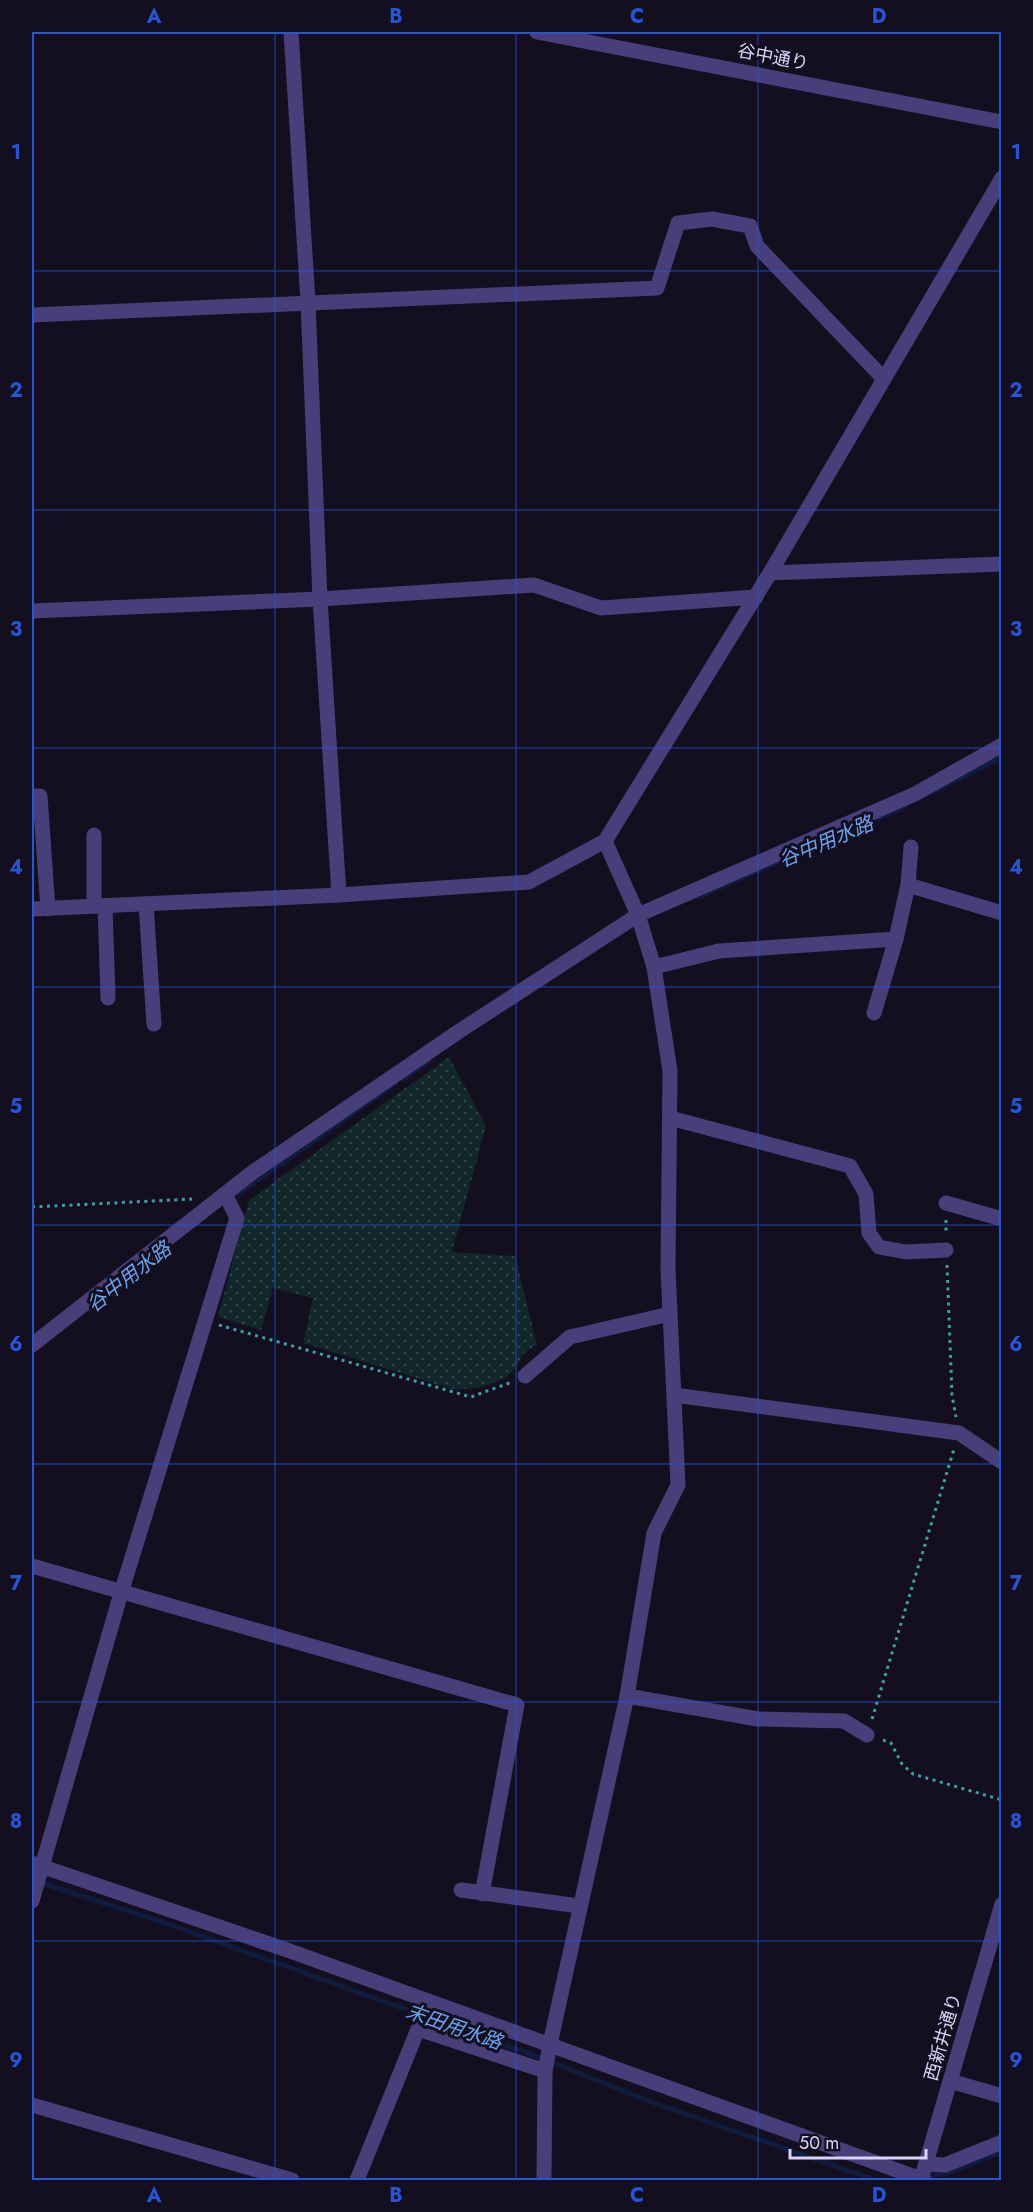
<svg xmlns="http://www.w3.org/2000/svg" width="1033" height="2212" font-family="Jost,'Noto Sans JP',sans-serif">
  <defs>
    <pattern id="grass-dots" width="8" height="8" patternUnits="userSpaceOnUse" patternTransform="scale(1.5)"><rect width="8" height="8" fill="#122729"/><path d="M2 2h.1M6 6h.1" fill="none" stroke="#344549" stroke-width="1.8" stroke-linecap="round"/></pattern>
  </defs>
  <rect width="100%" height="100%" fill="#130f1f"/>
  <path fill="url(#grass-dots)" d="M449 1057 486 1126 452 1252 515 1256 537 1345C515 1356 524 1360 512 1372 497 1386 471 1390 452 1389L303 1343 313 1298 273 1288 261 1330 218 1317 249 1200Z"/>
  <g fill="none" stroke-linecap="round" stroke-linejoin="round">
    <g stroke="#101c3e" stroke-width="5">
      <path d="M933 792 1002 757"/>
      <path d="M698 897 904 807"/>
      <path d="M403 1079 429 1061"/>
      <path d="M238 1194 396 1083"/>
      <path d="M39 1882 168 1924 533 2055 657 2104 875 2180"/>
      <path d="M925 2178 962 2168 1002 2152"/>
    </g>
    <g stroke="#39a2a8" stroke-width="3" stroke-dasharray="3 4.5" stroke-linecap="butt">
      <path d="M32 1207 192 1199"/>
      <path d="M946 1220V1234"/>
      <path d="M947 1265 952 1395 956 1417"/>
      <path d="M219 1325 471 1397 512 1382"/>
      <path d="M872 1719 954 1449"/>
      <path d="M883 1740 891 1743 902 1764 913 1774 1002 1800"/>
    </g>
    <g stroke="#473e7a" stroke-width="15">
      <path d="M291 32 308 302 320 599 339 895"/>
      <path d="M537 32 1002 122"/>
      <path d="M32 315 657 288 678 223 712 219 750 226 757 246 884 379"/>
      <path d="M770 573 1002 564"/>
      <path d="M32 611 320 599 534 585 601 608 756 597"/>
      <path d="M32 796H40L48 909"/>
      <path d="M94 835V906"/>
      <path d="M908 885 1002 913"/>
      <path d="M146 904 154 1024"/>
      <path d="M105 906 108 998"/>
      <path d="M32 909 339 895 529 882 605 841 770 573 1002 178"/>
      <path d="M654 967 719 951 896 939 908 885 911 847"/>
      <path d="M874 1013 896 939"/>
      <path d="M670 1118 850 1166 866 1194 869 1233 879 1247 906 1252 946 1250"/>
      <path d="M946 1203 1002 1219"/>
      <path d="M32 1345 253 1172 461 1030 638 915 915 794 1002 745"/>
      <path d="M525 1376 570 1337 670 1314"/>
      <path d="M674 1395 959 1433 1002 1462"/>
      <path d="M32 1566 517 1705 482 1894"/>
      <path d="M627 1696 758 1719 844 1721 867 1735"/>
      <path d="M32 1863 290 1951 924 2180"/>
      <path d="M461 1890 579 1906"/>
      <path d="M32 1901 121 1593 237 1218 225 1194"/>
      <path d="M950 2081 1002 2096"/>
      <path d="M32 2105 292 2180"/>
      <path d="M926 2164 945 2165 1002 2142"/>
      <path d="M357 2180 418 2029 545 2071"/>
      <path d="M544 2180 545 2071 550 2044 627 1696 654 1533 678 1485 668 1269 670 1071 654 967 638 915 605 841"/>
      <path d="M921 2180 1002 1904"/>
    </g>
  </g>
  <path fill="none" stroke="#2655da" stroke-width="1.5" stroke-opacity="0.55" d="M275 32V2180M516 32V2180M758 32V2180M32 271H1002M32 510H1002M32 748H1002M32 987H1002M32 1225H1002M32 1464H1002M32 1702H1002M32 1941H1002"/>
  <g text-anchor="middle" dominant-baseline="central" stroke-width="6" stroke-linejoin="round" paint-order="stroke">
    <g font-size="18" fill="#dbd1fb" stroke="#130f1f">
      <text transform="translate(773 57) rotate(11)">谷中通り</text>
      <text transform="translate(943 2037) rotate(-74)">西新井通り</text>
    </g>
    <g font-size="20" font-style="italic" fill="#69a4f1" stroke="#130f1f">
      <text transform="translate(826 842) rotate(-23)">谷中用水路</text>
      <text transform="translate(129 1277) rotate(-38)">谷中用水路</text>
      <text transform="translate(454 2027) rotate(19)">末田用水路</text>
    </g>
  </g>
  <rect width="1033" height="2212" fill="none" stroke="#130f1f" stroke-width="66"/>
  <path d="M790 2149v9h136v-9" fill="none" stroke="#dbd1fb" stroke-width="3"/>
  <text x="799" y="2149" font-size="18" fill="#dbd1fb" stroke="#130f1f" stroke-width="4.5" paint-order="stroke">50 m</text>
  <rect x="33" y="33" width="967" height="2146" fill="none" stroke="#2655da" stroke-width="2"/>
  <g font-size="20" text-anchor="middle" font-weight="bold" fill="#2655da">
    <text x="154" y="23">A</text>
    <text x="396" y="23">B</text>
    <text x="637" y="23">C</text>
    <text x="879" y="23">D</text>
    <text x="16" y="159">1</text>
    <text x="1016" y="159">1</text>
    <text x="16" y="397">2</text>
    <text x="1016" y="397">2</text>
    <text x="16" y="636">3</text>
    <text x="1016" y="636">3</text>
    <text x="16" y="874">4</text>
    <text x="1016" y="874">4</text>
    <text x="16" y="1113">5</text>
    <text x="1016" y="1113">5</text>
    <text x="16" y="1351">6</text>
    <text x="1016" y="1351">6</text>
    <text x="16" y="1590">7</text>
    <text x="1016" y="1590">7</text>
    <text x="16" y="1828">8</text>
    <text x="1016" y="1828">8</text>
    <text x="16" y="2067">9</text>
    <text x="1016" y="2067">9</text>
    <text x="154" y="2202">A</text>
    <text x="396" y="2202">B</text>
    <text x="637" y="2202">C</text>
    <text x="879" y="2202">D</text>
  </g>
</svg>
